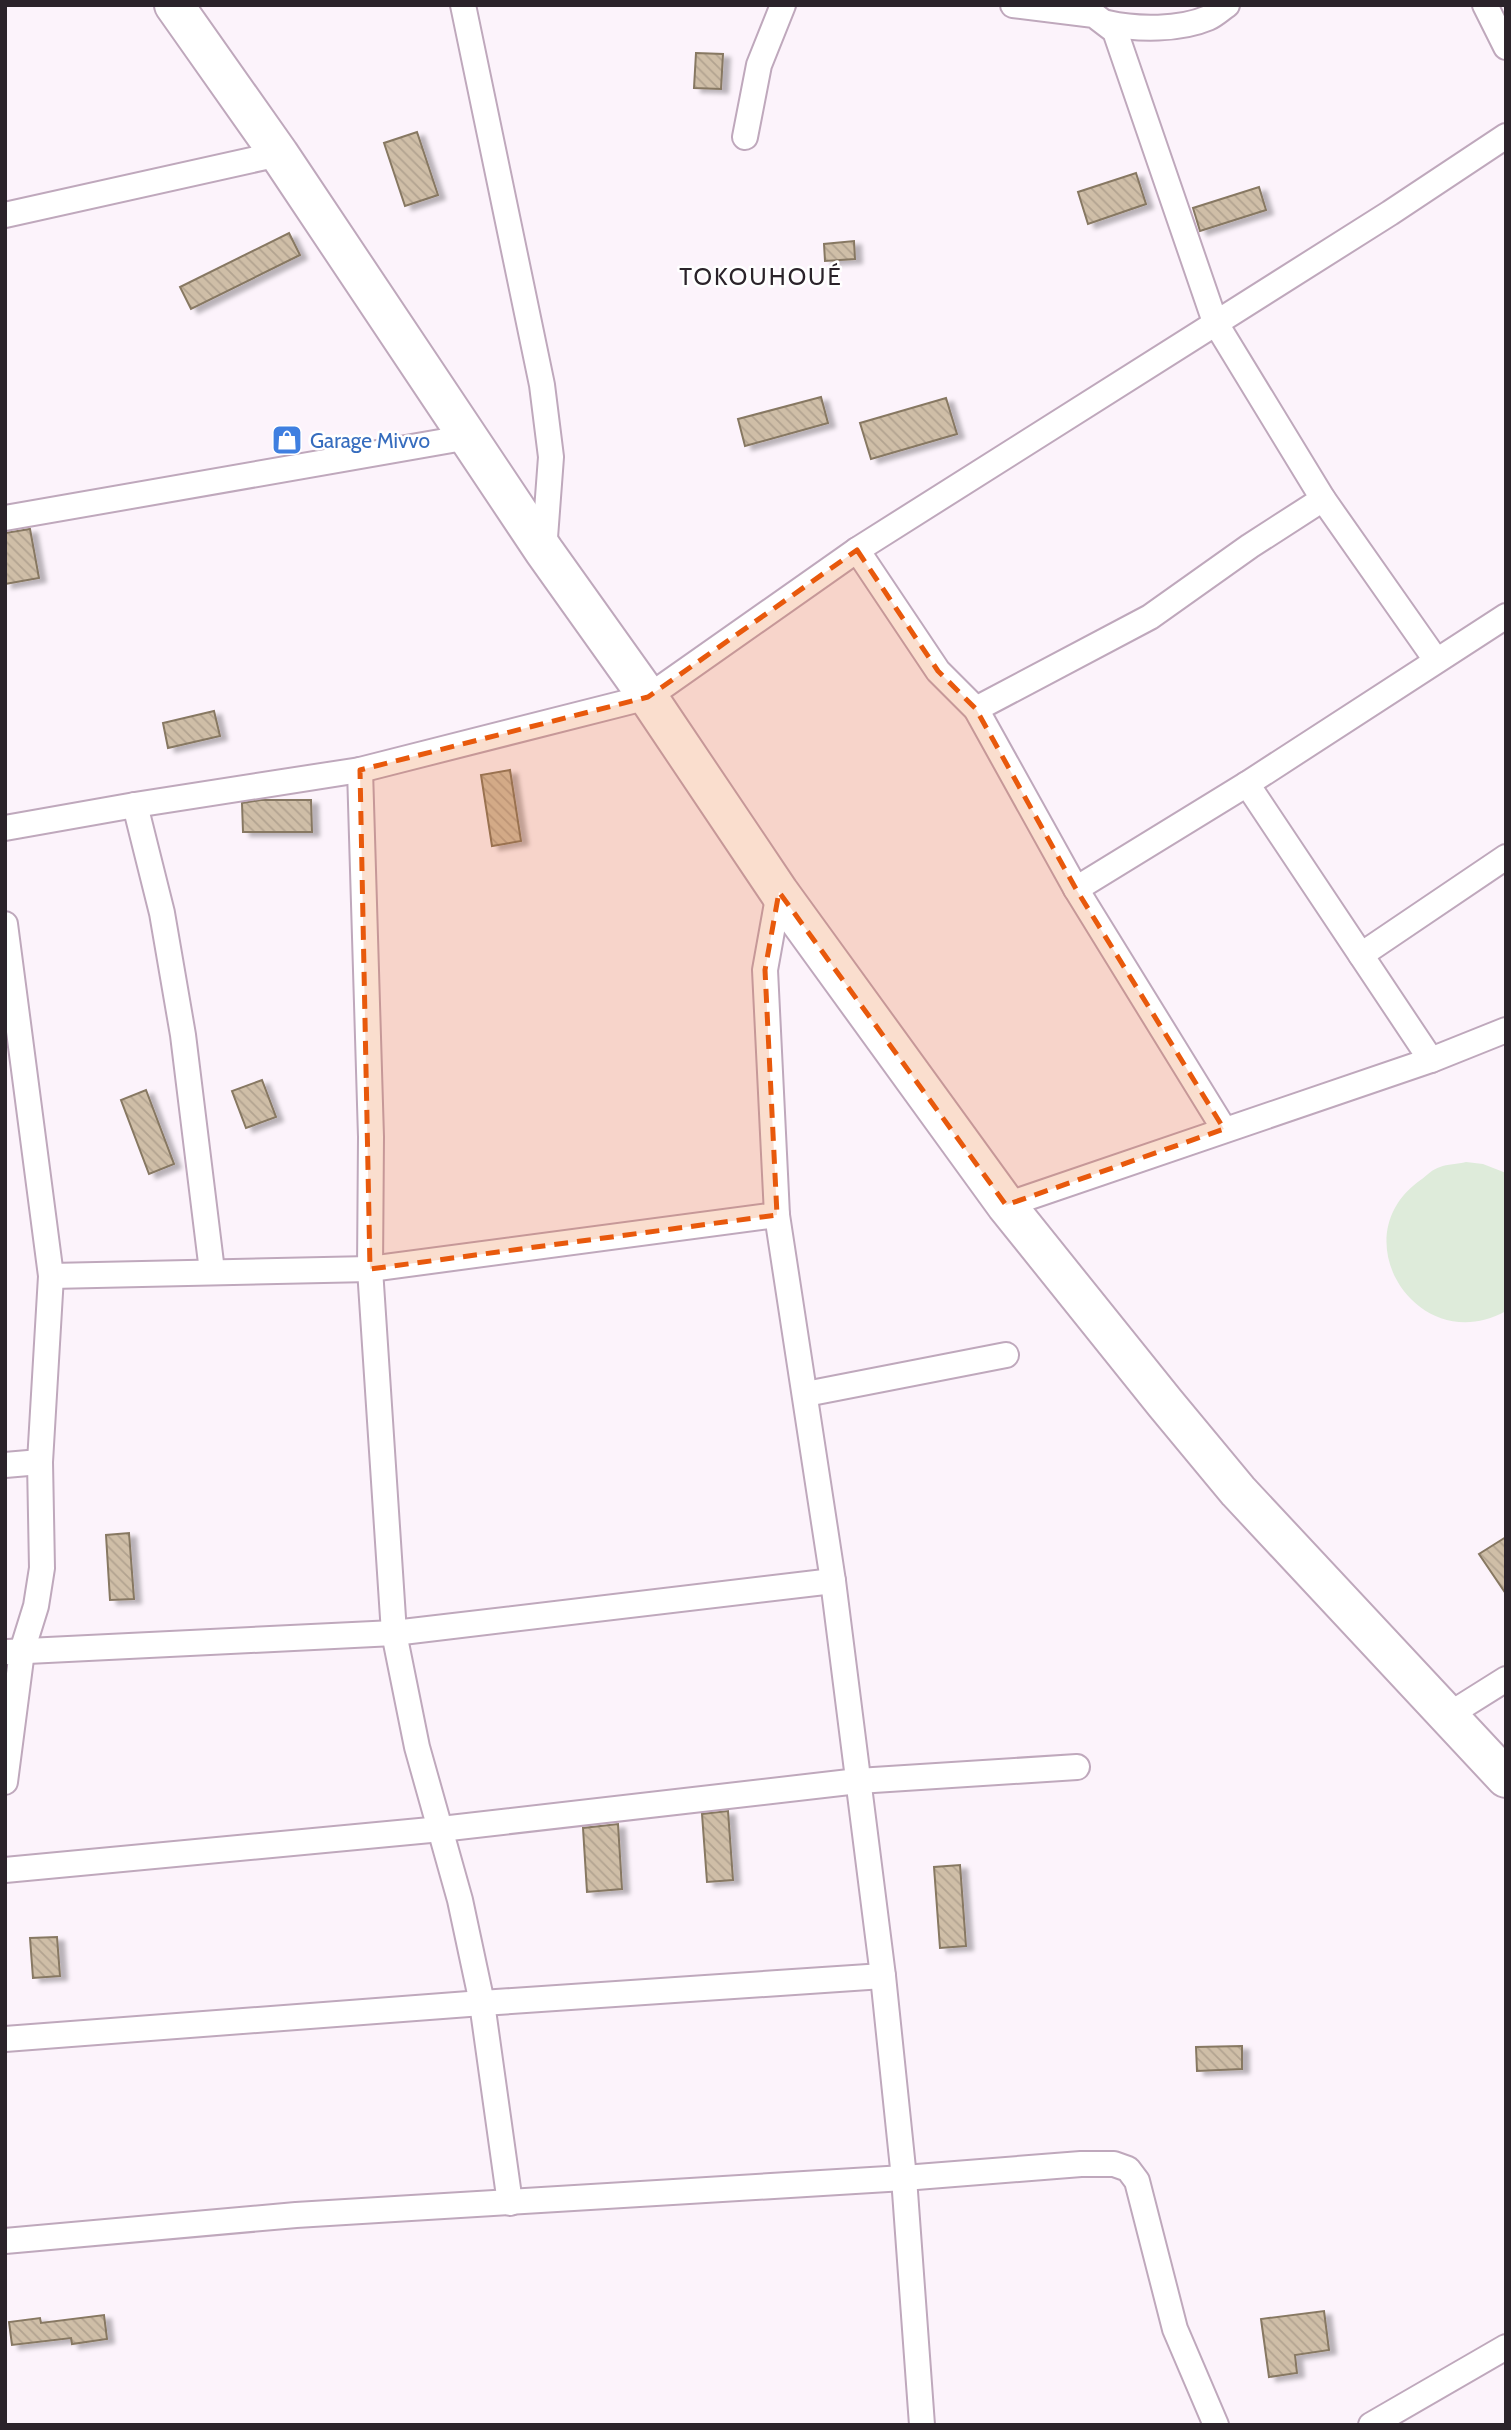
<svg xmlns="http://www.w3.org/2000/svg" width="1511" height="2430" font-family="Cabin,sans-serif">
  <defs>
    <pattern id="building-back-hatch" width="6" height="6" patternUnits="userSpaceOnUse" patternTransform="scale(1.75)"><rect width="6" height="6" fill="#cfbea7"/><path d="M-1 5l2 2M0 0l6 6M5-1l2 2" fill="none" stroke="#b2a390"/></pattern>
    <filter id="shadow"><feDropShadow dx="7" dy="4" stdDeviation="2" flood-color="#0004"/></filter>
  </defs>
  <rect width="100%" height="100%" fill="#fcf3fb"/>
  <path fill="#deebda" d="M1466 1162 1483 1164 1506 1173V1311C1418 1360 1338 1236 1422 1179 1427 1175 1433 1169 1440 1167 1447 1164 1458 1164 1466 1162Z"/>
  <g fill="url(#building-back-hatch)" stroke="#877862" stroke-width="2" filter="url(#shadow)">
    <path d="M696 53 723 54 721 89 694 88Z"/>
    <path d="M417 132 438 195 405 206 384 143Z"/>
    <path d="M1136 173 1146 204 1088 224 1078 192Z"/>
    <path d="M1259 187 1266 210 1200 231 1193 208Z"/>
    <path d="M289 233 300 255 191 309 180 287Z"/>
    <path d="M854 241 855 259 825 261 824 244Z"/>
    <path d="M821 397 828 423 745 446 738 419Z"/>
    <path d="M946 398 957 434 871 459 860 423Z"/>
    <path d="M30 529 39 578 5 584V533Z"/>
    <path d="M214 711 220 736 168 748 163 723Z"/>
    <path d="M510 770 521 841 492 846 481 775Z"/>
    <path d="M261 800H311L312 832H243L242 803Z"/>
    <path d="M262 1080 276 1117 246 1128 232 1091Z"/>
    <path d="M146 1090 174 1164 149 1174 121 1100Z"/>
    <path d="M129 1533 134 1599 110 1600 106 1535Z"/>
    <path d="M1506 1537V1594L1479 1554Z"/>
    <path d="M728 1811 733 1880 707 1882 702 1814Z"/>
    <path d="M618 1824 622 1889 587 1892 583 1828Z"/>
    <path d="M960 1865 966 1946 940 1948 934 1867Z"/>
    <path d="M57 1937 60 1976 33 1978 30 1938Z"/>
    <path d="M1242 2046V2069L1197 2071 1196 2047Z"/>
    <path d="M1324 2311 1329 2350 1295 2355 1297 2373 1269 2377 1261 2319Z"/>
    <path d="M104 2315 107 2339 72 2344 71 2338 12 2345 9 2322 40 2318 41 2323Z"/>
  </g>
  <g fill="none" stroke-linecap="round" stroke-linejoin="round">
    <g stroke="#bfa8bc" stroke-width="28">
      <g id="street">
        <path d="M463 5 542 385 551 457 544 551"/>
        <path d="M1013 5 1094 15 1115 31 1215 322 1323 499 1436 660"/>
        <path d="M1485 5 1506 47"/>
        <path d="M1107 23C1137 30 1180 30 1208 18 1215 15 1221 9 1227 5"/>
        <path d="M745 137 759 65 783 5"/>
        <path d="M5 215 279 154"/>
        <path d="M5 518 469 437"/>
        <path d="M857 550 938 671 976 709 1076 889 1224 1129"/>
        <path d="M976 709 1150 617 1250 546 1323 499"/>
        <path d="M360 770 371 1137 370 1269 394 1633 417 1747 460 1900 482 2003 510 2203"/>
        <path d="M1247 784 1431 1060"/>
        <path d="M135 805 162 913 183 1035 212 1271"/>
        <path d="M5 828 135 805 360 770 648 697 857 550 1390 213 1506 136"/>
        <path d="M1076 889 1247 784 1506 616"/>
        <path d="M779 892 765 970 777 1215 833 1581 883 1976 904 2178 922 2425"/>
        <path d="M5 924 51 1276 40 1462 42 1568 36 1606 22 1651 5 1782"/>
        <path d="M1361 955 1506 857"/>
        <path d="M1006 1205 1431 1060 1506 1030"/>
        <path d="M51 1276 370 1269 777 1215"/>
        <path d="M806 1394 1006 1355"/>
        <path d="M5 1465 40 1462"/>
        <path d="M7 1652 394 1633 833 1581"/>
        <path d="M1447 1716 1506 1679"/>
        <path d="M5 1870 441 1829 858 1781 1077 1767"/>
        <path d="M5 2039 482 2003 883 1976"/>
        <path d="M5 2241 296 2215 904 2178 1081 2164H1114L1128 2169 1137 2181 1175 2329 1216 2425"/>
        <path d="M1371 2425 1506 2347"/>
      </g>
    </g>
    <g stroke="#bfa8bc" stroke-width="42">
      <path id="primary" d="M174 5 279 154 544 551 648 697 779 892 1006 1205 1165 1403 1238 1491 1506 1778"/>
    </g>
    <use href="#street" stroke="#fff" stroke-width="24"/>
    <use href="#primary" stroke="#fff" stroke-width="38"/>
  </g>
  <path fill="#e8590c" fill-opacity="0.2" stroke="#e8590c" stroke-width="5" stroke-dasharray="14 9" stroke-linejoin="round" d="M857 550 938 671 976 709 1076 889 1224 1129 1006 1205 779 892 765 970 777 1215 370 1269 360 770 648 697Z"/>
  <defs>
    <g id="shop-square" transform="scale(1.575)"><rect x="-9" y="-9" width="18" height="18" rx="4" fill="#3f7fe0" stroke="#fff"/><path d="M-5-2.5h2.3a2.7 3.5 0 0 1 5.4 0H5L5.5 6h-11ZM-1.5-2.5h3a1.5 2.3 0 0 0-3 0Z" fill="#fff"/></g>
  </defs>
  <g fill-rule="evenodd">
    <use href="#shop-square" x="287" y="440"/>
  </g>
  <g text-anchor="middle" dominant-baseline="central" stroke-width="5" stroke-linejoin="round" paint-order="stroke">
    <g font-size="21" fill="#366cbe" stroke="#fff" text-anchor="start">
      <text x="310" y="440">Garage Mivvo</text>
    </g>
    <g font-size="24" letter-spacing="2" fill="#2b232a" stroke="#fff">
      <text x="761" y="276">TOKOUHOUÉ</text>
    </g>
  </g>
  <rect width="1511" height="2430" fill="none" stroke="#2b232a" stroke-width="14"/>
</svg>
